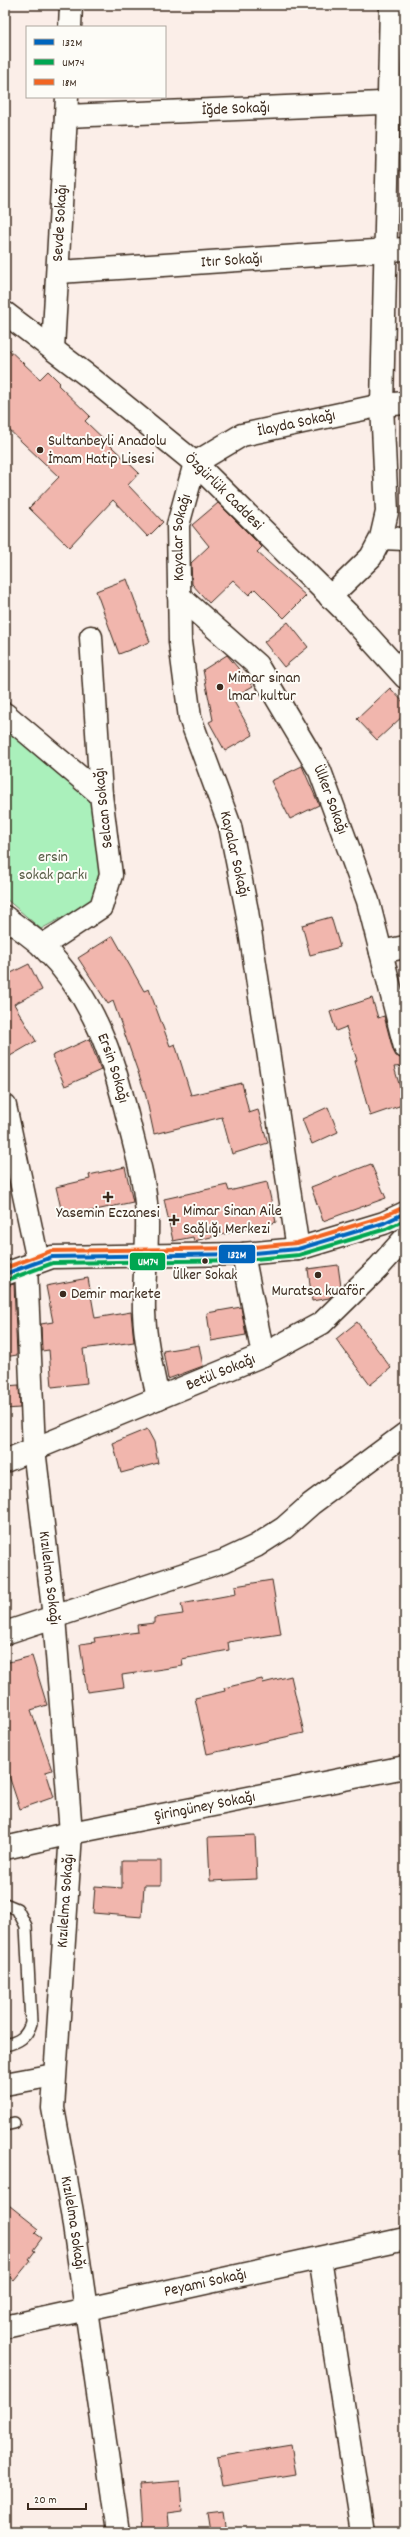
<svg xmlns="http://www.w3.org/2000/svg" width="410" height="2537" font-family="Dekko,sans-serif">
  <rect width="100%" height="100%" fill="#fbeee8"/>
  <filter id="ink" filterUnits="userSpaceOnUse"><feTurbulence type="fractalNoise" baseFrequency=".025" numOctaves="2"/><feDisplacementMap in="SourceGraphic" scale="8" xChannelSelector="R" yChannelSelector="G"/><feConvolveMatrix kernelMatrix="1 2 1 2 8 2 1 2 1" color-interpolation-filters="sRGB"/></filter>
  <g filter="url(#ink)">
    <path fill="#aaf0bb" stroke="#728d6c" d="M5 726 95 802 103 877 92 901 41 929 5 898Z"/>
    <g fill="#f1b6ad" stroke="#3b2a1e">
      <path d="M5 346 40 379 48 371 60 383 58 385 90 416 85 421 139 473 128 485 163 522 148 537 113 500 69 547 29 508 59 477 5 426Z"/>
      <path d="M218 503 262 547 257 552 306 596 284 618 255 589 249 595 233 580 209 603 192 584 191 563 209 546 192 525Z"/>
      <path d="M127 579 150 642 119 654 96 591Z"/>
      <path d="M288 622 308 647 284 667 264 642Z"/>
      <path d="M227 655 253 686 232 698 253 735 225 751 209 722 213 720 203 670Z"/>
      <path d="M390 688 405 704V714L377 740 357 719Z"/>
      <path d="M302 766 319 805 290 819 271 781Z"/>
      <path d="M331 917 340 947 310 955 302 925Z"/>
      <path d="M113 936 144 991 149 989 170 1046 175 1044 191 1095 242 1083 249 1113 258 1110 268 1143 232 1154 222 1117 154 1134 145 1092 113 1001 108 1004 78 958Z"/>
      <path d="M29 964 42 990 14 1004 36 1041 5 1059V976Z"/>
      <path d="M372 998 378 1018 384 1016 393 1050 396 1056 405 1059V1066L394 1067 405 1104 370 1116 355 1061 357 1060 346 1027 336 1031 330 1012Z"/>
      <path d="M89 1039 101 1070 65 1086 52 1056Z"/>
      <path d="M328 1107 338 1132 312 1144 302 1119Z"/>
      <path d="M371 1164 386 1198 323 1221 311 1187Z"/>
      <path d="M125 1167 133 1202 63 1217 56 1187 90 1179 89 1175Z"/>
      <path d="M267 1182 276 1222 194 1241 193 1237 173 1241 164 1199 227 1185 229 1191Z"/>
      <path d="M338 1265 341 1287 329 1298 312 1301 308 1269Z"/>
      <path d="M88 1278 95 1318 131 1312 134 1342 83 1349 87 1383 52 1387 49 1350 42 1351 41 1324 53 1322 46 1286Z"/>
      <path d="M14 1284 17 1355 5 1357V1286Z"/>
      <path d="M241 1307 246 1335 211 1341 207 1313Z"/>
      <path d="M357 1322 391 1368 370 1385 336 1339Z"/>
      <path d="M199 1345 203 1366 168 1379 163 1351Z"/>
      <path d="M19 1385 20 1408 5 1409V1386Z"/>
      <path d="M147 1429 154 1442 158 1463 121 1473 113 1443Z"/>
      <path d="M272 1580 281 1634 228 1642 229 1650 182 1659 183 1666 122 1675 124 1687 87 1692 80 1644 95 1642 94 1638 138 1632 137 1625 154 1623V1618L183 1614 181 1604 236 1594 235 1586Z"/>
      <path d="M32 1656 47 1705 31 1710 52 1770 46 1772 54 1797 20 1809 5 1764V1663Z"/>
      <path d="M291 1676 304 1733 207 1754 195 1698 225 1691 224 1688 262 1679 263 1683Z"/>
      <path d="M255 1835 257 1879 210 1881 208 1837Z"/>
      <path d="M122 1861H161V1885H144L142 1917 93 1913 95 1886 122 1888Z"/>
      <path d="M5 2202 39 2229 35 2233 42 2238 33 2250 35 2251 29 2259 31 2260 14 2281 5 2273Z"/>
      <path d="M291 2445 296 2474 222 2486 217 2457Z"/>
      <path d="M180 2481 182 2511 167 2513 169 2532H143L140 2484Z"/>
      <path d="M224 2511 227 2532H210L207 2513Z"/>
    </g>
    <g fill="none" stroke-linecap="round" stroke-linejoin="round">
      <g stroke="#3b2a1e" stroke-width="14">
        <g id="service">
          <path d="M5 1904 17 1909 26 1926 31 2023C27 2037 19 2042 5 2045"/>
          <path d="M5 2125 14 2123"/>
        </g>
      </g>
      <g stroke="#3b2a1e" stroke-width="25">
        <g id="minor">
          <path d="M70 27 71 5"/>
          <path id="s1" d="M66 116 405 102"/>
          <path id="s2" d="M59 272 405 249"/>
          <path id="s3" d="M53 349 67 97"/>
          <path d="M381 538 405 539"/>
          <path id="s4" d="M179 596 257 665 320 771 368 901 405 1047"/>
          <path d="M330 597 371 557 381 538 387 512 382 405 391 5"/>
          <path d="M5 714 101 795"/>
          <path id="s5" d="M5 917C17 927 32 936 43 947 94 997 113 1056 129 1123 137 1155 146 1185 147 1218 148 1249 143 1281 144 1312 145 1341 152 1370 158 1398"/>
          <path d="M42 946 101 907 111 875 101 795 91 637"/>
          <path d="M381 952 405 947"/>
          <path d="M5 1106 38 1261"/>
          <path id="s6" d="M298 1249 247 911 230 826 190 718 180 642 178 525 195 463 242 435 382 405 405 403"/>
          <path d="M243 1254 263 1355"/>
          <path id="s7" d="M26 1267 34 1449 54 1617 71 1833 53 2108 72 2212 118 2532"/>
          <path id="s8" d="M5 1461 263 1355 322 1323 378 1268 405 1238"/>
          <path d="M5 1633 224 1561 256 1546 284 1528 311 1504 405 1434"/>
          <path id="s9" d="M5 1848 71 1833 405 1767"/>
          <path d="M5 2084 54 2075"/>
          <path d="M320 2258 363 2532"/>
          <path id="s10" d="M5 2327 405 2239"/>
        </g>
      </g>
      <g stroke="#3b2a1e" stroke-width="25">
        <g id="tertiary">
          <path id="s11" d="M5 313 92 379 195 463 347 613 405 677"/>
          <path d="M5 1274 52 1257 243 1254 298 1249 384 1223 405 1213"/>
        </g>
      </g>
      <use href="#service" stroke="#fdfcf7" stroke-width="11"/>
      <use href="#minor" stroke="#fdfcf7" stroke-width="22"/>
      <use href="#tertiary" stroke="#fdfcf7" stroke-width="22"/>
      <g stroke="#fdfcf7" stroke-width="7">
        <path id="bus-1" d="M5 1274 52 1257 243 1254 298 1249 384 1223 405 1213"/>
      </g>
      <g stroke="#fdfcf7" stroke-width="7">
        <path id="bus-2" d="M7 1280 53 1263 243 1260 299 1255 386 1229 405 1220"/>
      </g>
      <g stroke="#fdfcf7" stroke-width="7">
        <path id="bus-3" d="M5 1268 51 1251 243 1248 297 1243 382 1217 402 1208"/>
      </g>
      <use href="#bus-1" stroke="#0065bd" stroke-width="4"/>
      <use href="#bus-2" stroke="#00a651" stroke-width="4"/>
      <use href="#bus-3" stroke="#f26522" stroke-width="4"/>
    </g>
  </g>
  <g fill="#3b2a1e" stroke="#fdfcf7" stroke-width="1.5">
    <circle cx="40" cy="450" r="4"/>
    <circle cx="220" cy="687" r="4"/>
    <path d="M106 1191h4v4h4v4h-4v4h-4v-4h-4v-4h4z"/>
    <path d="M172 1214h4v4h4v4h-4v4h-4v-4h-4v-4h4z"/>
    <circle cx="205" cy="1261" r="3.5"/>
    <circle cx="318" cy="1275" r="4"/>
    <circle cx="63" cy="1294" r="4"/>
  </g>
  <g text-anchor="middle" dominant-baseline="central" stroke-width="4" stroke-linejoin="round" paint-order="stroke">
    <g font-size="15" fill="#3b2a1e" stroke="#fdfcf7">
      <text x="205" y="1276">Ülker Sokak</text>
    </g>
    <g font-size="16" fill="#3b2a1e" stroke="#fdfcf7">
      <text stroke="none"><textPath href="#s1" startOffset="170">İğde Sokağı</textPath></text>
      <text stroke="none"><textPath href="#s3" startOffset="126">Sevde Sokağı</textPath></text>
      <text stroke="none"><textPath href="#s2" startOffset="173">Itır Sokağı</textPath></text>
      <text stroke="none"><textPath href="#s6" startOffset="912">İlayda Sokağı</textPath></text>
      <text stroke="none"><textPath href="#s11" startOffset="283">Özgürlük Caddesi</textPath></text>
      <text stroke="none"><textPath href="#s6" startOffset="725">Kayalar Sokağı</textPath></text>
      <text stroke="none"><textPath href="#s4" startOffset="258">Ülker Sokağı</textPath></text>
      <text transform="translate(104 808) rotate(-96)">Selcan Sokağı</text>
      <text transform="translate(234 854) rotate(77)">Kayalar Sokağı</text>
      <text stroke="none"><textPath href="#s5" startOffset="190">Ersin Sokağı</textPath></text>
      <text stroke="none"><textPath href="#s8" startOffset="233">Betül Sokağı</textPath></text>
      <text stroke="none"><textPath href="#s7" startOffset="312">Kızılelma Sokağı</textPath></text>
      <text stroke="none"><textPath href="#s9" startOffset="204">Şiringüney Sokağı</textPath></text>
      <text transform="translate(66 1901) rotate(-86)">Kızılelma Sokağı</text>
      <text stroke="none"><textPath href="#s7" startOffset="960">Kızılelma Sokağı</textPath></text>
      <text stroke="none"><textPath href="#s10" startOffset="205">Peyami Sokağı</textPath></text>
    </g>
    <g font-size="16" fill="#3b2a1e" stroke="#fdfcf7" text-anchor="start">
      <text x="48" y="441">Sultanbeyli Anadolu<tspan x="48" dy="18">İmam Hatip Lisesi</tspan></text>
      <text x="228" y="678">Mimar sinan<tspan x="228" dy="18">lmar kultur</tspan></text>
      <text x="183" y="1211">Mimar Sinan Aile<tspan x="183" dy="18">Sağlığı Merkezi</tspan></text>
      <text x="108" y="1213" text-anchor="middle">Yasemin Eczanesi</text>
      <text x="318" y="1291" text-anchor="middle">Muratsa kuaför</text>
      <text x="71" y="1294">Demir markete</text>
    </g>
    <g font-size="16" fill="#575c45" stroke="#fdfcf7">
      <text x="53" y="857">ersin<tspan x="53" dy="18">sokak parkı</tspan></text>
    </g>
  </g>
  <g stroke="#fdfcf7" stroke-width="1.5">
    <rect x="218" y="1244" width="38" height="20" rx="4" fill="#0065bd"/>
    <rect x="129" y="1252" width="37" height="19" rx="4" fill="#00a651"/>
  </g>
  <g font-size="11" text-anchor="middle" font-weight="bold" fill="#fff">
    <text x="237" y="1258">132M</text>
    <text x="148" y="1265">UM74</text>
  </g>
  <rect width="410" height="2537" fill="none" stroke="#fdfcf7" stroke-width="20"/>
  <rect x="10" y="10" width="390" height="2517" fill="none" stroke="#3b2a1e" stroke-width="1.5" filter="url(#ink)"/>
  <rect x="26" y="26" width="140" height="72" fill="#fdfcf7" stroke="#afa8a0"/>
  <rect x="34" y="39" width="20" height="6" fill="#0065bd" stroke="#afa8a0"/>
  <text x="62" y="46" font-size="12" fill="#3b2a1e">132M</text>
  <rect x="34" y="59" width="20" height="6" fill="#00a651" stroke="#afa8a0"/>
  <text x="62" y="66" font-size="12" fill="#3b2a1e">UM74</text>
  <rect x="34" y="79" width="20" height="6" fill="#f26522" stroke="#afa8a0"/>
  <text x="62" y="86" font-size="12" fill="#3b2a1e">18M</text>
  <path d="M28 2503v6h58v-6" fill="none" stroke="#3b2a1e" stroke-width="2"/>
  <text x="34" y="2503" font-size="12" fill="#3b2a1e" stroke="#fdfcf7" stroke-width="3" paint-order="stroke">20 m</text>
</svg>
